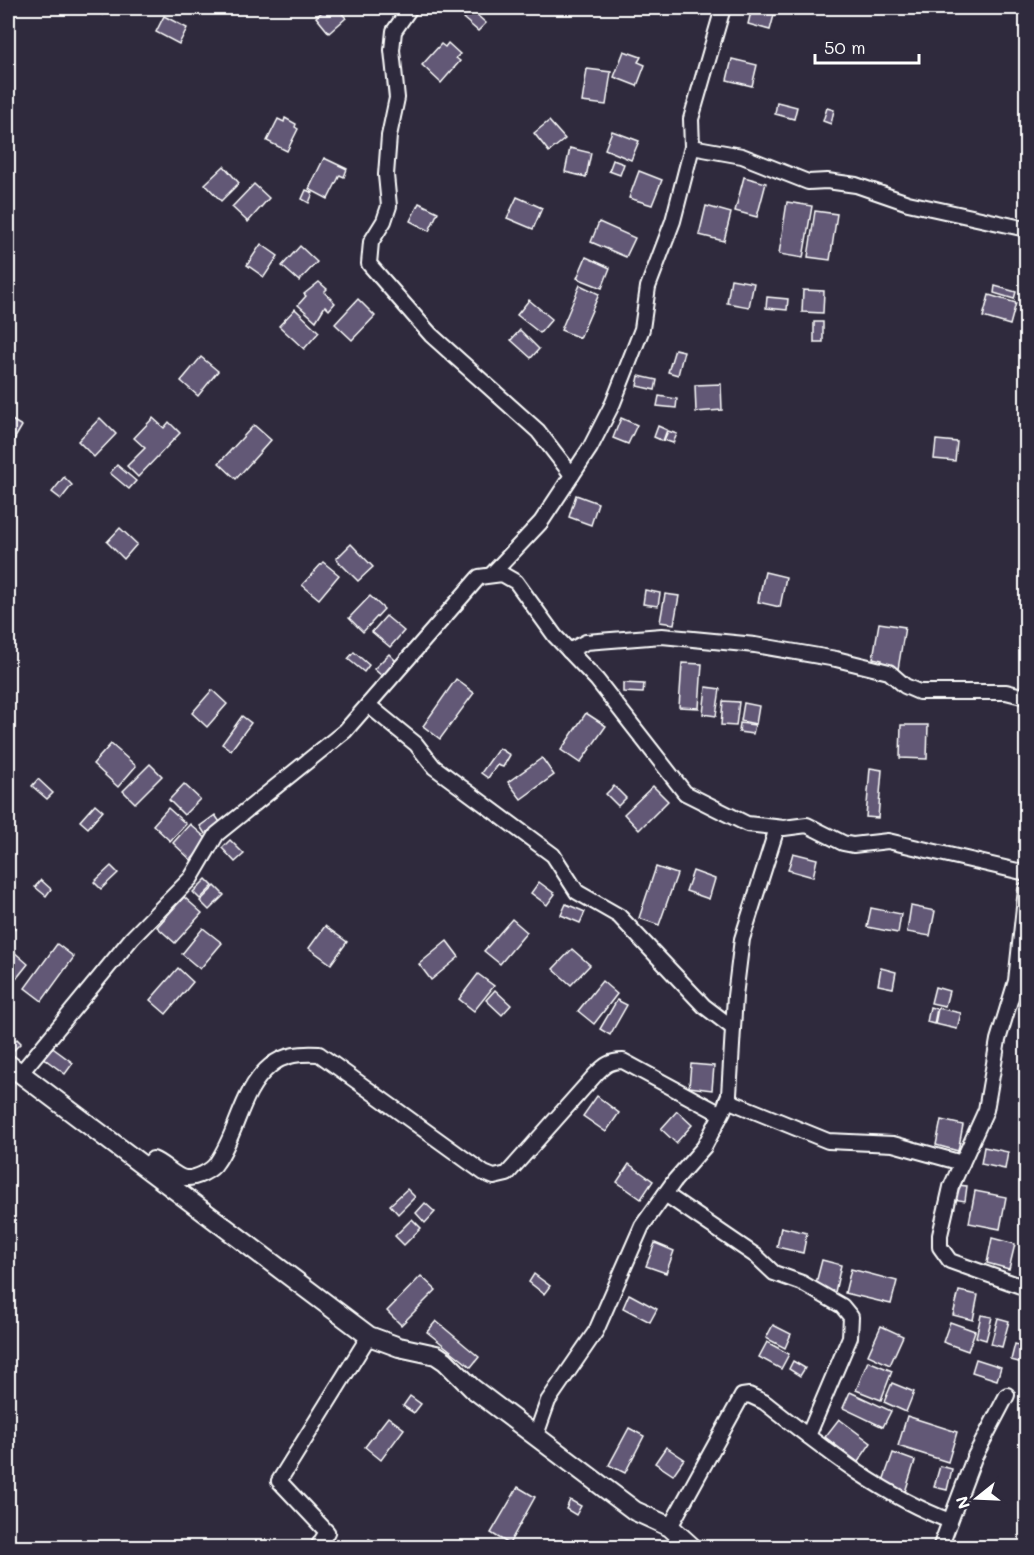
<svg xmlns="http://www.w3.org/2000/svg" width="1034" height="1555" font-family="Mali,sans-serif">
  <rect width="100%" height="100%" fill="#2f2a3d"/>
  <filter id="ink" filterUnits="userSpaceOnUse"><feTurbulence type="fractalNoise" baseFrequency=".0167" numOctaves="2"/><feDisplacementMap in="SourceGraphic" scale="12" xChannelSelector="R" yChannelSelector="G"/><feConvolveMatrix kernelMatrix="1 2 1 2 8 2 1 2 1" color-interpolation-filters="sRGB"/></filter>
  <g filter="url(#ink)">
    <g fill="#625976" stroke="#fff" stroke-width="1.5">
      <path d="M91 8H107L103 15Z"/>
      <path d="M327 8H337L346 18 329 33 316 17Z"/>
      <path d="M752 8H776L770 30 748 24Z"/>
      <path d="M471 10 486 23 478 31 464 19Z"/>
      <path d="M164 16 187 28 179 44 156 32Z"/>
      <path d="M448 43 460 54 456 58 460 61 441 83 422 65 441 44 445 47Z"/>
      <path d="M624 51 641 57 638 62 645 65 637 86 614 77Z"/>
      <path d="M732 59 757 65 752 86 727 80Z"/>
      <path d="M587 69 611 72 606 105 582 102Z"/>
      <path d="M777 102 797 107 794 119 775 114Z"/>
      <path d="M827 108 834 110 831 124 823 121Z"/>
      <path d="M285 118 296 124 295 127 298 129 287 151 267 141 278 119 284 122Z"/>
      <path d="M549 121 565 139 549 152 534 133Z"/>
      <path d="M612 131 639 141 631 160 605 149Z"/>
      <path d="M570 148 591 153 586 177 565 172Z"/>
      <path d="M324 158 347 169 344 177 340 175 328 199 309 189Z"/>
      <path d="M613 160 624 164 620 175 609 171Z"/>
      <path d="M224 166 239 183 221 201 205 184Z"/>
      <path d="M639 171 662 180 652 205 629 198Z"/>
      <path d="M744 177 766 183 757 217 735 211Z"/>
      <path d="M254 184 269 198 248 222 232 207Z"/>
      <path d="M306 190 313 193 309 203 302 199Z"/>
      <path d="M517 197 542 208 533 229 507 218Z"/>
      <path d="M787 202 812 206 803 258 779 254Z"/>
      <path d="M419 203 438 212 429 231 410 221Z"/>
      <path d="M706 206 731 213 724 241 699 235Z"/>
      <path d="M815 211 837 214 830 260 808 257Z"/>
      <path d="M599 222 635 238 626 257 591 242Z"/>
      <path d="M261 244 278 256 264 277 247 265Z"/>
      <path d="M300 246 317 262 299 281 282 266Z"/>
      <path d="M586 257 610 268 602 288 577 278Z"/>
      <path d="M731 279 754 283 749 307 727 303Z"/>
      <path d="M319 282 327 289 324 292 335 303 329 310 325 306 316 321 298 305 306 296 304 294Z"/>
      <path d="M580 285 599 294 580 338 561 330Z"/>
      <path d="M995 286 1016 292 1014 299 994 293Z"/>
      <path d="M803 290 824 291 823 313 802 312Z"/>
      <path d="M989 295 1016 303 1010 325 983 317Z"/>
      <path d="M767 297 788 299 787 310 766 308Z"/>
      <path d="M1026 297V325L1019 323Z"/>
      <path d="M358 299 375 316 352 340 335 324Z"/>
      <path d="M529 300 552 319 540 333 517 315Z"/>
      <path d="M295 309 319 332 304 349 279 326Z"/>
      <rect x="814" y="322" width="9" height="20"/>
      <path d="M520 330 539 349 531 358 511 340Z"/>
      <path d="M675 349 684 351 678 375 668 372Z"/>
      <path d="M201 357 218 371 198 396 181 381Z"/>
      <path d="M639 376 657 380 655 390 637 386Z"/>
      <path d="M721 384 722 410 696 412 695 385Z"/>
      <path d="M659 396 677 399 676 408 657 406Z"/>
      <path d="M100 418 116 434 94 457 78 441Z"/>
      <path d="M153 418 164 428 169 422 180 433 138 477 127 466 145 448 134 438Z"/>
      <path d="M621 418 637 425 628 444 613 438Z"/>
      <path d="M10 419 22 426 8 450V423Z"/>
      <path d="M254 425 271 440 236 479 219 463Z"/>
      <path d="M658 426 667 430 663 441 654 437Z"/>
      <path d="M668 431 677 434 673 443 664 440Z"/>
      <path d="M936 440 957 442 955 461 934 459Z"/>
      <path d="M117 465 136 481 129 489 110 473Z"/>
      <path d="M64 477 72 485 61 499 52 492Z"/>
      <path d="M576 495 598 503 591 525 569 517Z"/>
      <path d="M120 528 137 544 124 559 107 542Z"/>
      <path d="M351 544 373 567 358 581 336 559Z"/>
      <path d="M323 562 339 575 319 599 302 585Z"/>
      <path d="M765 572 786 577 780 607 758 602Z"/>
      <path d="M645 590 660 593 658 606 643 604Z"/>
      <path d="M665 594 679 596 674 624 660 622Z"/>
      <path d="M370 596 384 609 363 632 349 618Z"/>
      <path d="M386 616 404 631 390 647 372 632Z"/>
      <path d="M879 623 905 627 898 669 881 665 882 660 873 658Z"/>
      <path d="M354 652 369 665 364 672 348 659Z"/>
      <path d="M389 654 396 661 382 676 374 669Z"/>
      <path d="M682 663 702 664 699 708 679 707Z"/>
      <path d="M456 679 474 693 440 739 423 726Z"/>
      <path d="M623 683 644 684 643 693 623 692Z"/>
      <path d="M706 687 720 689 716 716 703 714Z"/>
      <path d="M212 690 227 704 207 727 192 713Z"/>
      <path d="M723 701 739 702 736 726 721 725Z"/>
      <path d="M744 703 759 706 756 724 741 721Z"/>
      <path d="M586 713 606 726 580 763 561 750Z"/>
      <path d="M242 716 251 723 231 750 222 744Z"/>
      <path d="M740 723 755 725 753 734 739 732Z"/>
      <path d="M901 725H928L927 759 900 758Z"/>
      <path d="M111 744 136 766 118 787 93 764Z"/>
      <path d="M499 748 510 755 503 767 497 765 488 778 481 773Z"/>
      <path d="M542 758 554 775 521 799 508 782Z"/>
      <path d="M150 764 162 776 135 803 123 791Z"/>
      <path d="M870 768 882 770 878 818 866 817Z"/>
      <path d="M38 779 53 793 47 799 32 786Z"/>
      <path d="M184 784 200 799 184 815 169 800Z"/>
      <path d="M614 786 626 798 618 806 606 794Z"/>
      <path d="M653 786 668 801 639 830 624 814Z"/>
      <path d="M95 804 103 811 88 828 80 821Z"/>
      <path d="M168 808 186 824 170 841 153 825Z"/>
      <path d="M215 815 220 822 205 834 200 826Z"/>
      <path d="M190 824 208 840 191 860 173 843Z"/>
      <path d="M230 840 244 854 235 862 222 848Z"/>
      <path d="M793 853 817 859 813 877 788 870Z"/>
      <path d="M111 866 118 873 101 889 94 882Z"/>
      <path d="M656 867 677 874 659 925 639 918Z"/>
      <path d="M693 871 715 879 709 899 686 891Z"/>
      <path d="M206 879 213 886 200 899 193 892Z"/>
      <path d="M41 880 51 889 46 896 35 887Z"/>
      <path d="M539 882 555 894 547 905 531 893Z"/>
      <path d="M215 886 224 895 209 910 200 901Z"/>
      <path d="M184 897 202 913 175 943 157 927Z"/>
      <path d="M566 904 585 912 580 923 561 915Z"/>
      <path d="M911 906 935 911 930 936 907 932Z"/>
      <path d="M871 908 901 914 898 933 867 927Z"/>
      <path d="M512 919 527 932 500 964 484 951Z"/>
      <path d="M8 922 15 928 8 938Z"/>
      <path d="M325 926 347 942 331 964 309 948Z"/>
      <path d="M203 928 222 943 200 969 182 954Z"/>
      <path d="M447 941 459 957 431 980 419 964Z"/>
      <path d="M57 944 74 957 42 1001 25 988Z"/>
      <path d="M572 949 590 965 571 985 553 969Z"/>
      <path d="M13 951 28 964 8 989V958Z"/>
      <path d="M178 968 193 982 166 1014 150 1000Z"/>
      <path d="M881 968 896 972 893 988 878 985Z"/>
      <path d="M478 974 494 986 474 1011 459 999Z"/>
      <path d="M1025 979H1026V1001L1019 999Z"/>
      <path d="M602 981 617 994 594 1024 578 1011Z"/>
      <path d="M935 987 949 991 945 1006 931 1003Z"/>
      <path d="M495 990 511 1005 502 1015 486 1000Z"/>
      <path d="M617 1000 627 1005 610 1035 600 1029Z"/>
      <path d="M930 1007 937 1009 934 1024 927 1022Z"/>
      <path d="M938 1008 961 1013 957 1029 935 1024Z"/>
      <path d="M17 1039 21 1043 12 1052 8 1048Z"/>
      <path d="M50 1046 73 1063 65 1074 42 1057Z"/>
      <path d="M691 1064 714 1066 712 1090 689 1087Z"/>
      <path d="M597 1096 619 1113 606 1132 583 1116Z"/>
      <path d="M677 1111 692 1125 676 1143 661 1129Z"/>
      <path d="M941 1120 963 1125 958 1151 936 1145Z"/>
      <path d="M984 1147 1008 1152 1005 1169 981 1164Z"/>
      <path d="M629 1164 653 1181 641 1199 617 1182Z"/>
      <path d="M956 1185 967 1186 965 1201 953 1199Z"/>
      <path d="M407 1189 415 1197 398 1214 390 1205Z"/>
      <path d="M975 1191 1006 1197 1000 1229 969 1223Z"/>
      <path d="M425 1203 435 1212 425 1223 416 1213Z"/>
      <path d="M412 1219 421 1228 404 1245 395 1236Z"/>
      <path d="M781 1227 807 1233 803 1253 777 1247Z"/>
      <path d="M992 1238 1015 1244 1009 1269 987 1263Z"/>
      <path d="M655 1243 674 1251 666 1273 646 1266Z"/>
      <path d="M822 1260 841 1265 835 1292 815 1287Z"/>
      <path d="M851 1269 897 1281 891 1304 845 1293Z"/>
      <path d="M534 1274 550 1286 544 1294 529 1282Z"/>
      <path d="M421 1276 436 1290 401 1325 387 1311Z"/>
      <path d="M959 1291 978 1295 973 1320 953 1315Z"/>
      <path d="M629 1294 657 1309 650 1322 623 1308Z"/>
      <path d="M981 1315 992 1317 986 1340 976 1337Z"/>
      <path d="M998 1318 1009 1321 1002 1347 991 1344Z"/>
      <path d="M436 1321 479 1357 471 1367 427 1332Z"/>
      <path d="M950 1322 975 1331 968 1351 943 1342Z"/>
      <path d="M773 1325 791 1334 785 1348 766 1338Z"/>
      <path d="M881 1326 903 1336 890 1365 868 1355Z"/>
      <path d="M767 1342 789 1354 781 1369 759 1357Z"/>
      <path d="M1015 1344 1026 1347V1364L1011 1360Z"/>
      <path d="M976 1359 1001 1367 997 1380 972 1372Z"/>
      <path d="M793 1361 805 1368 800 1376 789 1369Z"/>
      <path d="M868 1361 892 1371 881 1400 856 1390Z"/>
      <path d="M892 1383 914 1392 906 1412 884 1402Z"/>
      <path d="M850 1392 891 1411 883 1427 843 1408Z"/>
      <path d="M410 1396 421 1404 414 1413 403 1406Z"/>
      <path d="M907 1416 957 1432 948 1462 898 1446Z"/>
      <path d="M388 1417 404 1429 381 1460 365 1447Z"/>
      <path d="M839 1419 871 1443 858 1462 825 1437Z"/>
      <path d="M629 1428 644 1436 625 1473 609 1465Z"/>
      <path d="M666 1447 684 1459 673 1475 655 1463Z"/>
      <path d="M893 1453 915 1461 905 1492 882 1484Z"/>
      <path d="M940 1466 952 1469 947 1490 934 1487Z"/>
      <path d="M518 1487 535 1497 509 1544 491 1533Z"/>
      <path d="M570 1500 581 1506 576 1515 566 1509Z"/>
      <path d="M369 1539 384 1546 383 1548H365Z"/>
    </g>
    <g fill="none" stroke-linecap="round" stroke-linejoin="round">
      <g stroke="#fff" stroke-width="18">
        <g id="minor">
          <path d="M410 8 394 31 392 50 397 98 389 136 386 175 389 206 384 221 371 242 369 264 431 335 538 431 572 475"/>
          <path d="M692 147 742 156 808 182 827 181 856 185 908 203 1026 229"/>
          <path d="M492 574 541 522 590 448 613 403 642 329 648 287 673 221 692 147 691 119 723 8"/>
          <path d="M569 651 586 642 662 636 755 645 836 659 889 672 905 686 919 692H1006L1026 697"/>
          <path d="M368 705 416 744 434 767 553 855 577 892 619 916 704 1006 733 1028"/>
          <path d="M1026 889 1016 981 998 1040 986 1110 951 1187 940 1235V1247L950 1261 1026 1288"/>
          <path d="M20 1074 132 938 191 878 217 834 345 731 479 577 502 574 516 582 555 636 597 680 685 793 747 824 784 828 807 825 843 843 853 845 888 841 1026 873"/>
          <path d="M727 1100 828 1141 893 1144 962 1163"/>
          <path d="M145 1168 153 1159C164 1163 174 1176 185 1178 195 1179 212 1171 217 1162 238 1132 241 1090 270 1066 284 1054 302 1053 319 1054L484 1173 494 1177 507 1174 596 1074C605 1065 610 1061 623 1061L721 1114"/>
          <path d="M665 1194 756 1256 774 1273 802 1283 842 1306 851 1317 850 1337 808 1436"/>
          <path d="M536 1435 548 1401 596 1331 642 1226 675 1180 704 1147 723 1111 729 1095 735 996 742 939 777 828"/>
          <path d="M670 1527 742 1396 749 1395 764 1402C823 1448 879 1494 950 1521"/>
          <path d="M317 1548 327 1532 279 1481 369 1336"/>
          <path d="M940 1548 974 1458 1007 1395"/>
        </g>
      </g>
      <g stroke="#fff" stroke-width="22">
        <path id="tertiary" d="M8 1064 369 1336 399 1347 436 1355 445 1361 472 1388 635 1511 670 1527 693 1548"/>
      </g>
      <use href="#minor" stroke="#2f2a3d" stroke-width="14"/>
      <use href="#tertiary" stroke="#2f2a3d" stroke-width="18"/>
    </g>
  </g>
  <rect width="1034" height="1555" fill="none" stroke="#2f2a3d" stroke-width="30"/>
  <rect x="15" y="15" width="1004" height="1525" fill="none" stroke="#fff" stroke-width="2" filter="url(#ink)"/>
  <g transform="translate(977 1498) rotate(252)" stroke="#2f2a3d" stroke-width="4.5" paint-order="stroke">
  <path d="M0-4.5L10 22L0 15L-10 22Z" fill="#ffffff"/>
  <text y="-9" font-size="16" font-weight="bold" text-anchor="middle" fill="#ffffff">N</text>
  </g>
  <path d="M815 54v9h104v-9" fill="none" stroke="#ffffff" stroke-width="3"/>
  <text x="824" y="54" font-size="18" fill="#ffffff" stroke="#2f2a3d" stroke-width="4.5" paint-order="stroke">50 m</text>
</svg>
